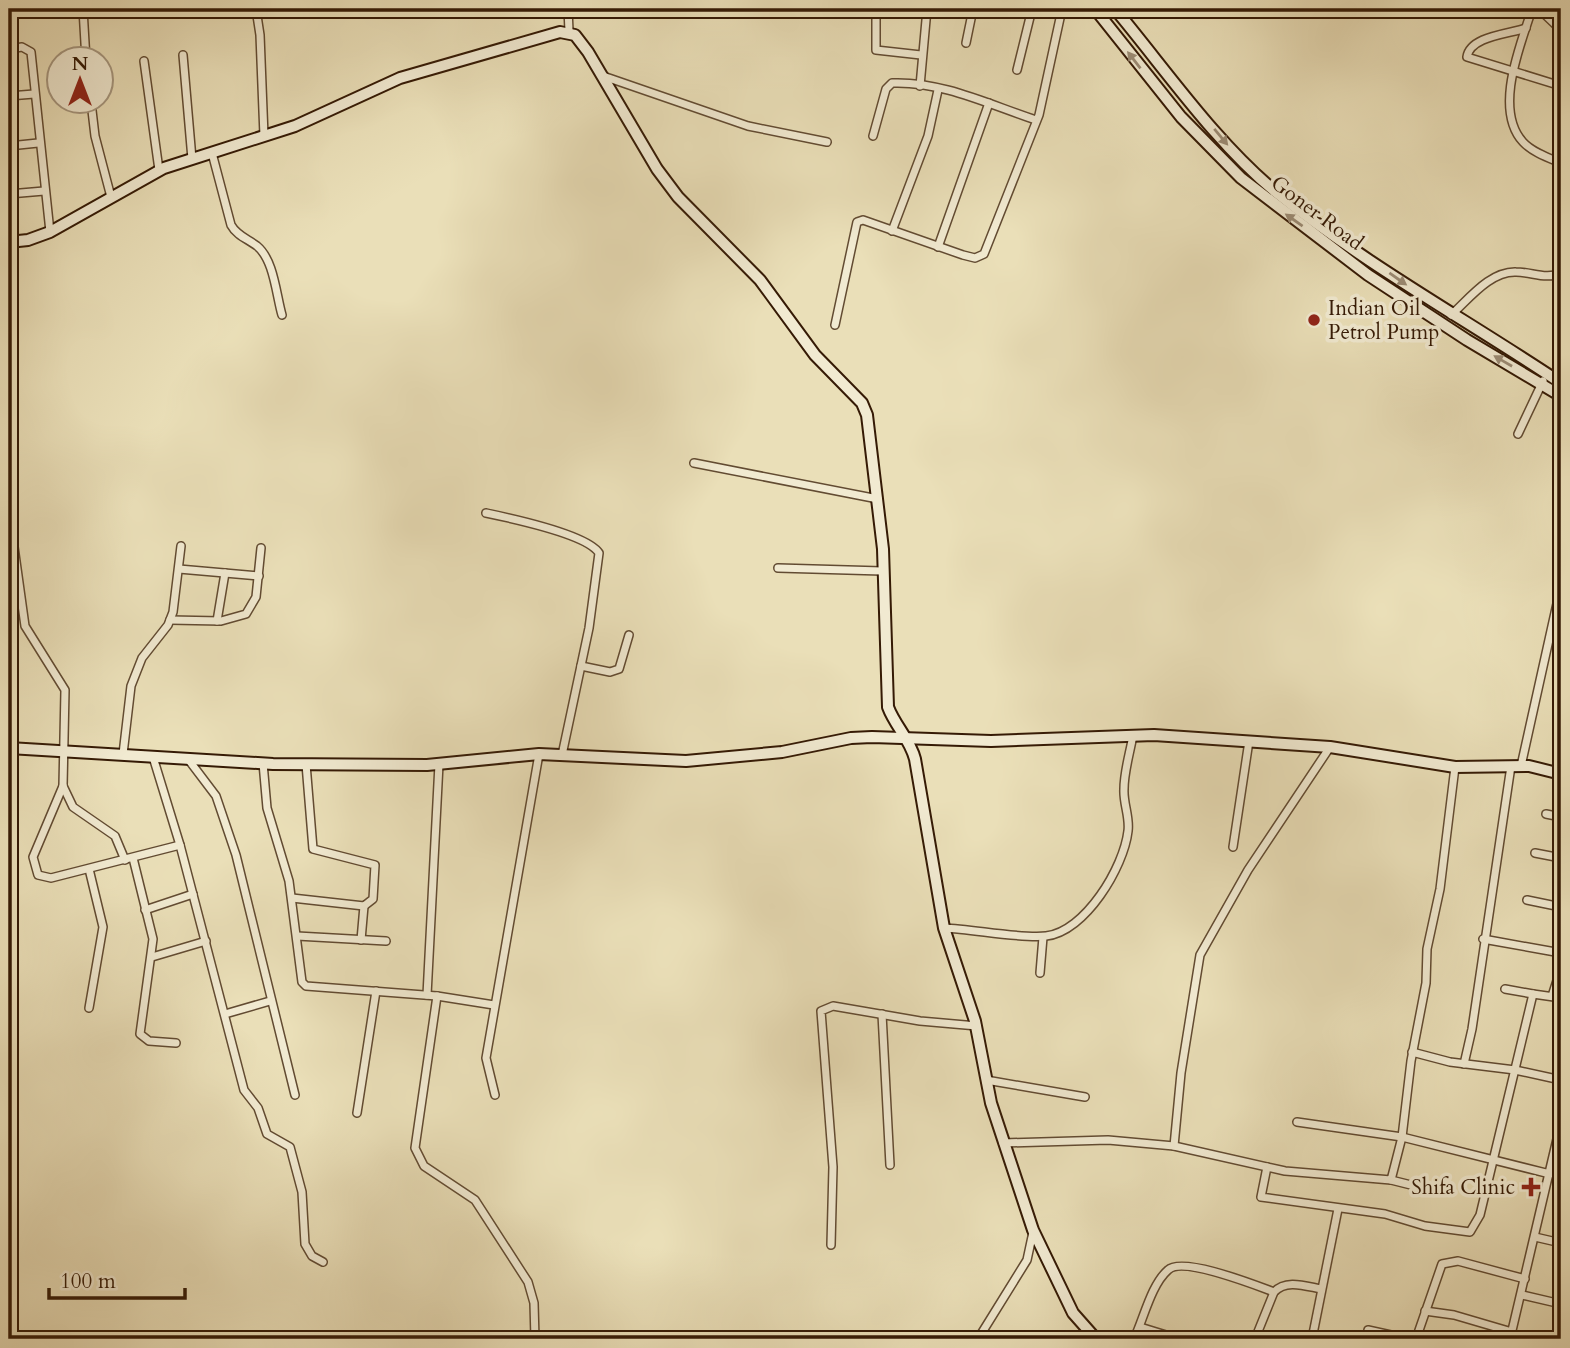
<svg xmlns="http://www.w3.org/2000/svg" width="1570" height="1348" font-family="Cardo,serif">
  <rect width="100%" height="100%" fill="#eadfb8"/>
  <filter id="stains"><feTurbulence type="fractalNoise" baseFrequency=".00286" numOctaves="4"/><feColorMatrix values="0 0 0 0 .2 0 0 0 0 .09 0 0 0 0 .02 0 0 0 .5 -.17"/></filter>
  <radialGradient id="worn" r=".72"><stop offset=".6" stop-color="#630" stop-opacity="0"/><stop offset="1" stop-color="#630" stop-opacity=".3"/></radialGradient>
  <g fill="none" stroke-linecap="round" stroke-linejoin="round">
    <g stroke="#624b32" stroke-width="10">
      <g id="street">
        <path d="M83 9 86 60"/>
        <path d="M256 9 260 35 264 136"/>
        <path d="M568 9 569 31"/>
        <path d="M876 9V50L921 55"/>
        <path d="M1532 9C1521 44 1493 109 1523 142 1532 152 1549 158 1561 163"/>
        <path d="M1539 9 1561 30"/>
        <path d="M1526 28C1509 34 1470 36 1467 57L1561 86"/>
        <path d="M966 43 973 9"/>
        <path d="M9 49 22 47 31 52 50 232"/>
        <path d="M183 55 192 159"/>
        <path d="M144 61 159 170"/>
        <path d="M1017 70 1032 9"/>
        <path d="M603 76 748 126 827 142"/>
        <path d="M920 86 927 9"/>
        <path d="M9 96 34 94"/>
        <path d="M91 102 95 136 111 197"/>
        <path d="M873 136 886 89 892 83C942 81 990 105 1036 120"/>
        <path d="M9 146 38 143"/>
        <path d="M212 153 231 225C237 236 248 239 257 246 274 260 276 294 282 315"/>
        <path d="M9 194 44 191"/>
        <path d="M892 231 928 136 938 90"/>
        <path d="M938 247 989 103"/>
        <path d="M1451 315C1469 299 1490 271 1516 272 1532 272 1546 280 1561 273"/>
        <path d="M835 325 857 222 863 220 963 255 975 258 984 254 1039 115 1062 9"/>
        <path d="M1518 434 1543 381"/>
        <path d="M694 463 878 499"/>
        <path d="M486 513C510 518 587 534 599 553L589 628 562 755"/>
        <path d="M9 534 14 547 25 626 65 690 63 786 73 807 115 836 125 860"/>
        <path d="M778 568 882 571"/>
        <path d="M179 569 259 576"/>
        <path d="M170 620 221 621 246 614 256 597 261 548"/>
        <path d="M217 621 225 573"/>
        <path d="M581 666 610 672 619 669 629 635"/>
        <path d="M123 754 131 686 142 658 168 625 173 612 181 546"/>
        <path d="M153 757 180 845 244 1090 258 1108 267 1134 290 1147 302 1192 305 1244 312 1256 323 1262"/>
        <path d="M188 759 216 796 236 855 295 1095"/>
        <path d="M263 763 267 808 289 881 302 982 306 986 437 996 494 1005"/>
        <path d="M1521 766 1558 599"/>
        <path d="M63 786 33 857 38 875 51 878 180 845"/>
        <path d="M1546 814 1561 817"/>
        <path d="M1233 847 1249 741"/>
        <path d="M1535 853 1561 858"/>
        <path d="M133 858 153 939 140 1034 149 1041 176 1043"/>
        <path d="M89 869 103 927 89 1008"/>
        <path d="M292 898 364 906 373 899 375 865 313 849 306 764"/>
        <path d="M1527 900 1561 907"/>
        <path d="M145 910 193 894"/>
        <path d="M944 928C973 929 1020 939 1046 936 1085 932 1124 867 1128 831 1130 817 1123 803 1124 789 1124 771 1130 753 1133 735"/>
        <path d="M297 936 386 941"/>
        <path d="M1483 939 1561 953"/>
        <path d="M361 940 364 906"/>
        <path d="M152 957 206 941"/>
        <path d="M1040 973 1043 937"/>
        <path d="M1505 989 1533 994"/>
        <path d="M427 995 439 764"/>
        <path d="M437 996 415 1148 424 1166 475 1200 528 1282 534 1303 535 1339"/>
        <path d="M1552 996 1561 968"/>
        <path d="M225 1014 270 1001"/>
        <path d="M882 1014 890 1165"/>
        <path d="M1412 1052 1450 1062 1515 1070 1561 1080"/>
        <path d="M1464 1064 1472 1029 1511 766"/>
        <path d="M986 1080 1085 1097"/>
        <path d="M495 1095 486 1058 539 754"/>
        <path d="M357 1113 376 991"/>
        <path d="M1297 1122 1402 1137 1550 1174"/>
        <path d="M1003 1143 1108 1140 1174 1146 1285 1171 1391 1180 1402 1137 1411 1061 1426 983 1427 949 1440 889 1455 767"/>
        <path d="M1174 1146 1181 1073 1200 955 1248 870 1330 747"/>
        <path d="M1267 1167 1261 1197 1385 1214 1425 1226 1470 1232 1480 1215 1533 994 1561 998"/>
        <path d="M1391 1180 1423 1188"/>
        <path d="M1535 1237 1561 1243"/>
        <path d="M831 1245 833 1167 821 1011 833 1006 920 1021 977 1026"/>
        <path d="M1522 1295 1561 1304"/>
        <path d="M1425 1311 1454 1315 1512 1332"/>
        <path d="M1140 1327 1179 1339"/>
        <path d="M1368 1330 1409 1339"/>
        <path d="M978 1339 1027 1260 1033 1232"/>
        <path d="M1134 1339C1144 1318 1151 1285 1168 1270 1182 1256 1255 1285 1274 1292"/>
        <path d="M1255 1339 1274 1292C1286 1279 1305 1286 1321 1289"/>
        <path d="M1312 1339 1338 1209"/>
        <path d="M1416 1339 1442 1264 1458 1261 1525 1279"/>
        <path d="M1510 1339 1561 1122"/>
      </g>
    </g>
    <g stroke="#351a05" stroke-width="14">
      <g id="secondary">
        <path d="M1095 9 1181 117 1241 178 1368 275 1467 340 1561 396"/>
        <path d="M1115 9C1166 70 1215 142 1277 193 1366 265 1467 320 1561 383"/>
        <path d="M9 242 28 240 50 232 164 168 295 126 400 78 560 32 575 35 588 52 657 169 678 197 760 280 815 355 862 403 867 415 883 549 888 707C895 726 910 739 915 759L944 928 975 1021 991 1103 1033 1230 1073 1313 1096 1339"/>
        <path d="M9 748 273 764 427 765 539 754 686 761 782 752 851 738 872 737 991 741 1154 735 1330 747 1455 767 1529 766 1561 774"/>
      </g>
    </g>
    <use href="#street" stroke="#f1ead1" stroke-width="7"/>
    <use href="#secondary" stroke="#f1ead1" stroke-width="10"/>
  </g>
  <defs><path id="oneway-solid" d="M-6-.8H1V-3.2L6.5 0L1 3.2V.8H-6Z" transform="scale(1.75)"/></defs>
  <g fill="#9c8c75">
    <use href="#oneway-solid" transform="translate(1134 60) rotate(-128)"/>
    <use href="#oneway-solid" transform="translate(1221 137) rotate(50)"/>
    <use href="#oneway-solid" transform="translate(1294 220) rotate(-145)"/>
    <use href="#oneway-solid" transform="translate(1398 279) rotate(35)"/>
    <use href="#oneway-solid" transform="translate(1503 361) rotate(-150)"/>
  </g>
  <g fill="#8f2418" stroke="#f1ead1" stroke-width="2.5">
    <circle cx="1314" cy="320" r="7"/>
    <path d="M1527.5 1176.5h7v7h7v7h-7v7h-7v-7h-7v-7h7z"/>
  </g>
  <g text-anchor="middle" dominant-baseline="central" stroke-width="7" stroke-linejoin="round" paint-order="stroke">
    <g font-size="21" fill="#351a05" stroke="#f1ead1">
      <text transform="translate(1317 213) rotate(37)">Goner Road</text>
    </g>
    <g font-size="21" fill="#351a05" stroke="#f1ead1" text-anchor="start">
      <text x="1328" y="308">Indian Oil<tspan x="1328" dy="24">Petrol Pump</tspan></text>
      <text x="1515" y="1187" text-anchor="end">Shifa Clinic</text>
    </g>
  </g>
  <rect width="1570" height="1348" fill="none" stroke="#eadfb8" stroke-width="35"/>
  <rect x="10" y="10" width="1549" height="1327" fill="none" stroke="#351a05" stroke-width="3.5"/>
  <rect x="18" y="18" width="1535" height="1313" fill="none" stroke="#351a05" stroke-width="2"/>
  <g transform="translate(80 80)"><circle r="33" fill="#f1ead1" stroke="#a6977f" stroke-width="2"/>
  <path d="M0-5L12 26L0 18L-12 26Z" fill="#8f2418"/>
  <text y="-10" font-size="19" font-weight="bold" text-anchor="middle" fill="#351a05">N</text>
  </g>
  <path d="M49 1288v10h136v-10" fill="none" stroke="#351a05" stroke-width="3.5"/>
  <text x="60" y="1288" font-size="21" fill="#351a05" stroke="#f1ead1" stroke-width="5" paint-order="stroke">100 m</text>
  <rect width="100%" height="100%" filter="url(#stains)"/>
  <rect width="100%" height="100%" fill="url(#worn)"/>
</svg>
